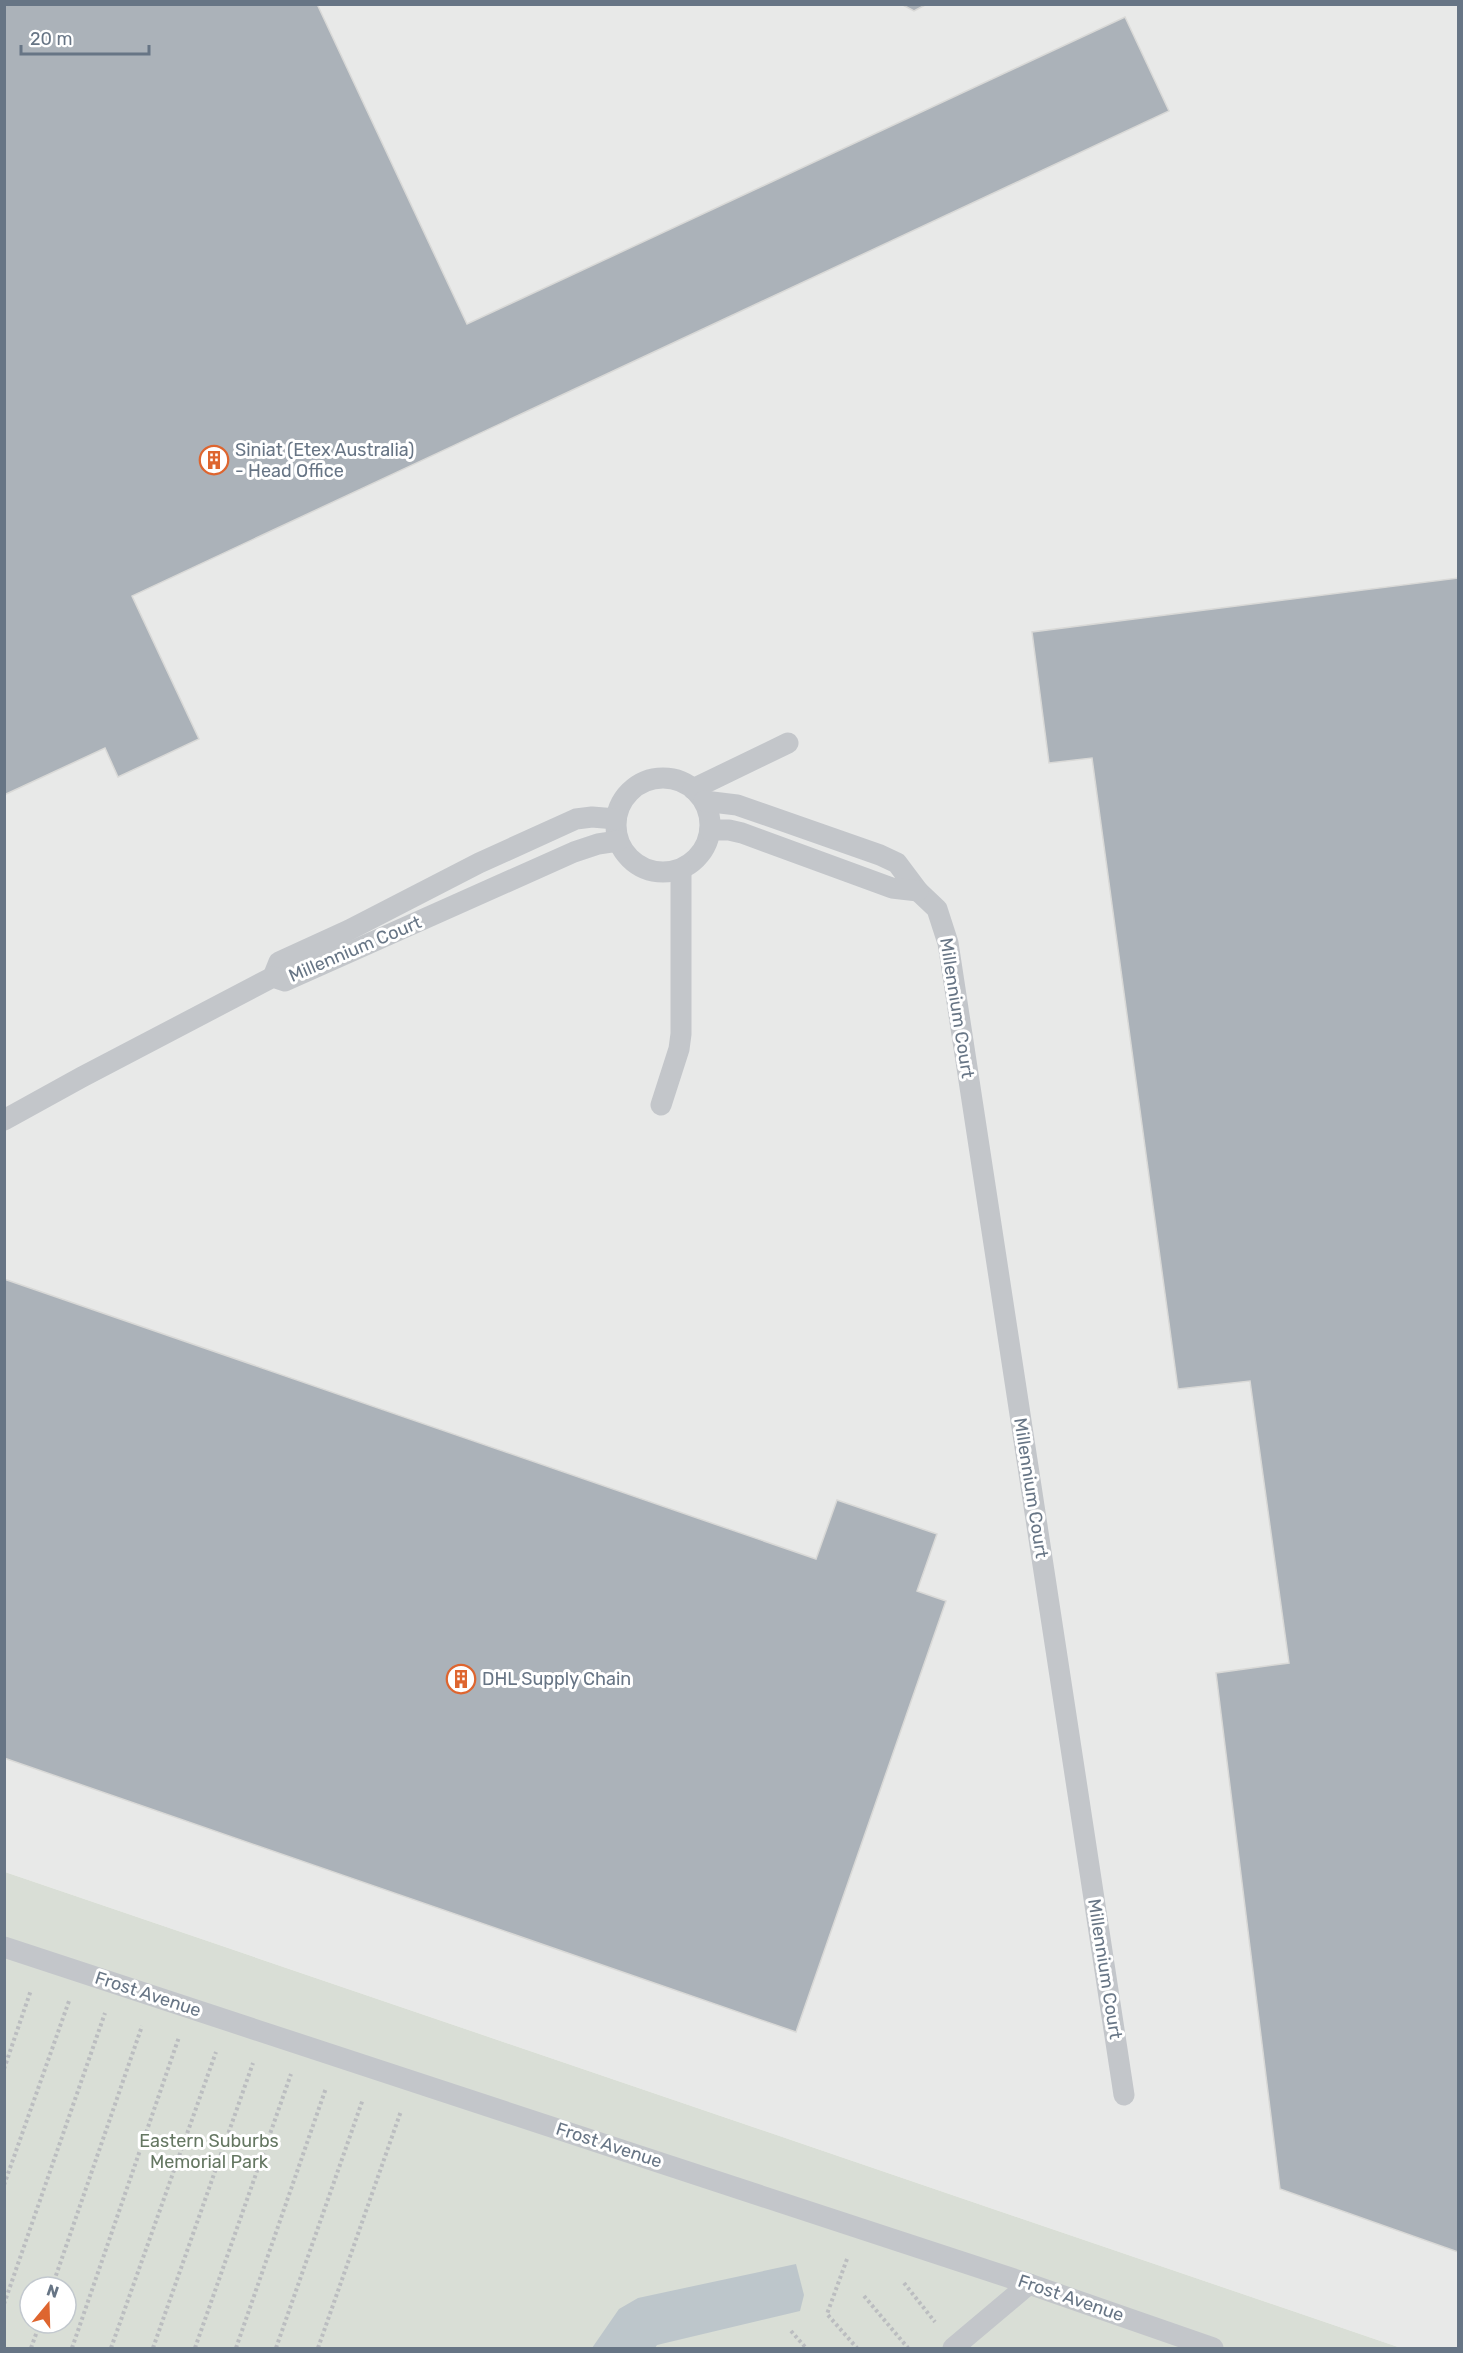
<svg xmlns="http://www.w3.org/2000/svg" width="1463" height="2353" font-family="Rubik,sans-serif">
  <rect width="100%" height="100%" fill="#f7f8f5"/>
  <path fill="#e8e9e8" d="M5 5H1458V2348H1401L5 1872Z"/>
  <path fill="#d9ded6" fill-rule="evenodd" d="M5 1872 1401 2348H5ZM30 2287H66V2323H30Z"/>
  <path fill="#bdc6cb" d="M796 2264 804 2295 800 2311 657 2345 655 2348H592L619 2309 638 2298Z"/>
  <g fill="#abb2b9" stroke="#d9d9d7" stroke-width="1.5">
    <path d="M4 4H317L467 324 1125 17 1169 111 132 596 199 739 118 777 105 748 4 795Z"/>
    <path d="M901 4H927L914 11Z"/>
    <path d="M1458 578V2252L1280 2189 1216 1673 1289 1663 1250 1381 1178 1389 1092 758 1049 763 1032 632Z"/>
    <path d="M4 1279 816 1559 837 1500 937 1534 917 1591 946 1601 796 2032 4 1758Z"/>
  </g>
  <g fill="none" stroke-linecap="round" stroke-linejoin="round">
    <g stroke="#bbbdc0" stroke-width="4" stroke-dasharray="3 3" stroke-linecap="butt">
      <path d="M4 2069 31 1990"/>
      <path d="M4 2185 69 2001"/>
      <path d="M847 2259 827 2314 857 2348"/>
      <path d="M904 2283 935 2322"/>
      <path d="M52 2287 142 2026"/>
      <path d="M864 2296 908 2348"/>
      <path d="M4 2304 105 2013"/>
      <path d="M791 2331 806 2348"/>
      <path d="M31 2348 40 2323"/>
      <path d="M72 2348 179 2037"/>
      <path d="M111 2348 216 2052"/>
      <path d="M153 2348 253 2063"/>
      <path d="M195 2348 291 2074"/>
      <path d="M236 2348 326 2088"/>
      <path d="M276 2348 363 2099"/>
      <path d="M318 2348 401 2111"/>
    </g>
    <g stroke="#c3c6ca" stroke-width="21">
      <circle cx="663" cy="825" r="47"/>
      <path d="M693 789 788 743"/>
      <path d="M704 801 737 805 880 855 897 863 918 891 937 909 948 943 1124 2095"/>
      <path d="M710 830H729L742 833 892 888 918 891"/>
      <path d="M273 977 279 962 349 930 479 863 576 819 592 817 616 819"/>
      <path d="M661 1105 679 1049 681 1034V869"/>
      <path d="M4 1120 82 1077 273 977 285 981 574 852 598 844 618 841"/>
      <path d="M4 1947 1029 2284 1213 2348"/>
      <path d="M953 2348 1029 2284"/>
    </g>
  </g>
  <defs>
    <g id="building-ring" transform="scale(1.5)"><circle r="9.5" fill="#fff" stroke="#de652f" stroke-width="1.5"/><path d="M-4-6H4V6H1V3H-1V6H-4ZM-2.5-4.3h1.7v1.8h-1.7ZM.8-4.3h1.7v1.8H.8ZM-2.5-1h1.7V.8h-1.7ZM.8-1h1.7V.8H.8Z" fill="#de652f"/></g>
  </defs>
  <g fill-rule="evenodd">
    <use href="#building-ring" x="214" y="460"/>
    <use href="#building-ring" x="461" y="1679"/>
  </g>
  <g text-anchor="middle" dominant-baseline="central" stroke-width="6" stroke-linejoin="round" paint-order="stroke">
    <g font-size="18" fill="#677585" stroke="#fff" text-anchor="start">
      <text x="235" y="450">Siniat (Etex Australia)<tspan x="235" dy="21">- Head Office</tspan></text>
      <text x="482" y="1679">DHL Supply Chain</text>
    </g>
    <g font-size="18" fill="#677585" stroke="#fff">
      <text transform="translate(355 949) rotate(-23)">Millennium Court</text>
      <text transform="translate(957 1008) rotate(81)">Millennium Court</text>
      <text transform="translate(1031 1488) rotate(81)">Millennium Court</text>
      <text transform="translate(1105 1969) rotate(81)">Millennium Court</text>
      <text transform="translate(148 1994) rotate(18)">Frost Avenue</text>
      <text transform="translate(609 2145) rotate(18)">Frost Avenue</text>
      <text transform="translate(1071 2298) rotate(19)">Frost Avenue</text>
    </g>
    <g font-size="18" fill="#657762" stroke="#fff">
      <text x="209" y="2141">Eastern Suburbs<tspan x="209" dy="21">Memorial Park</tspan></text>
    </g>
  </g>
  <rect width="1463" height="2353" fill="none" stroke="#677585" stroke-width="12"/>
  <g transform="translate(48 2305) rotate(19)"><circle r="28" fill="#ffffff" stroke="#c2c8ce" stroke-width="1.5"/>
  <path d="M0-4.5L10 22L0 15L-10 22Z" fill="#de652f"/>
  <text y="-9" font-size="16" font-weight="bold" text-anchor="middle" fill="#677585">N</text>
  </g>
  <path d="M21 45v9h128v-9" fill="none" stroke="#677585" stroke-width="3"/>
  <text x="30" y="45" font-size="18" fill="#677585" stroke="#ffffff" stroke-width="4.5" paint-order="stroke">20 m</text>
</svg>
